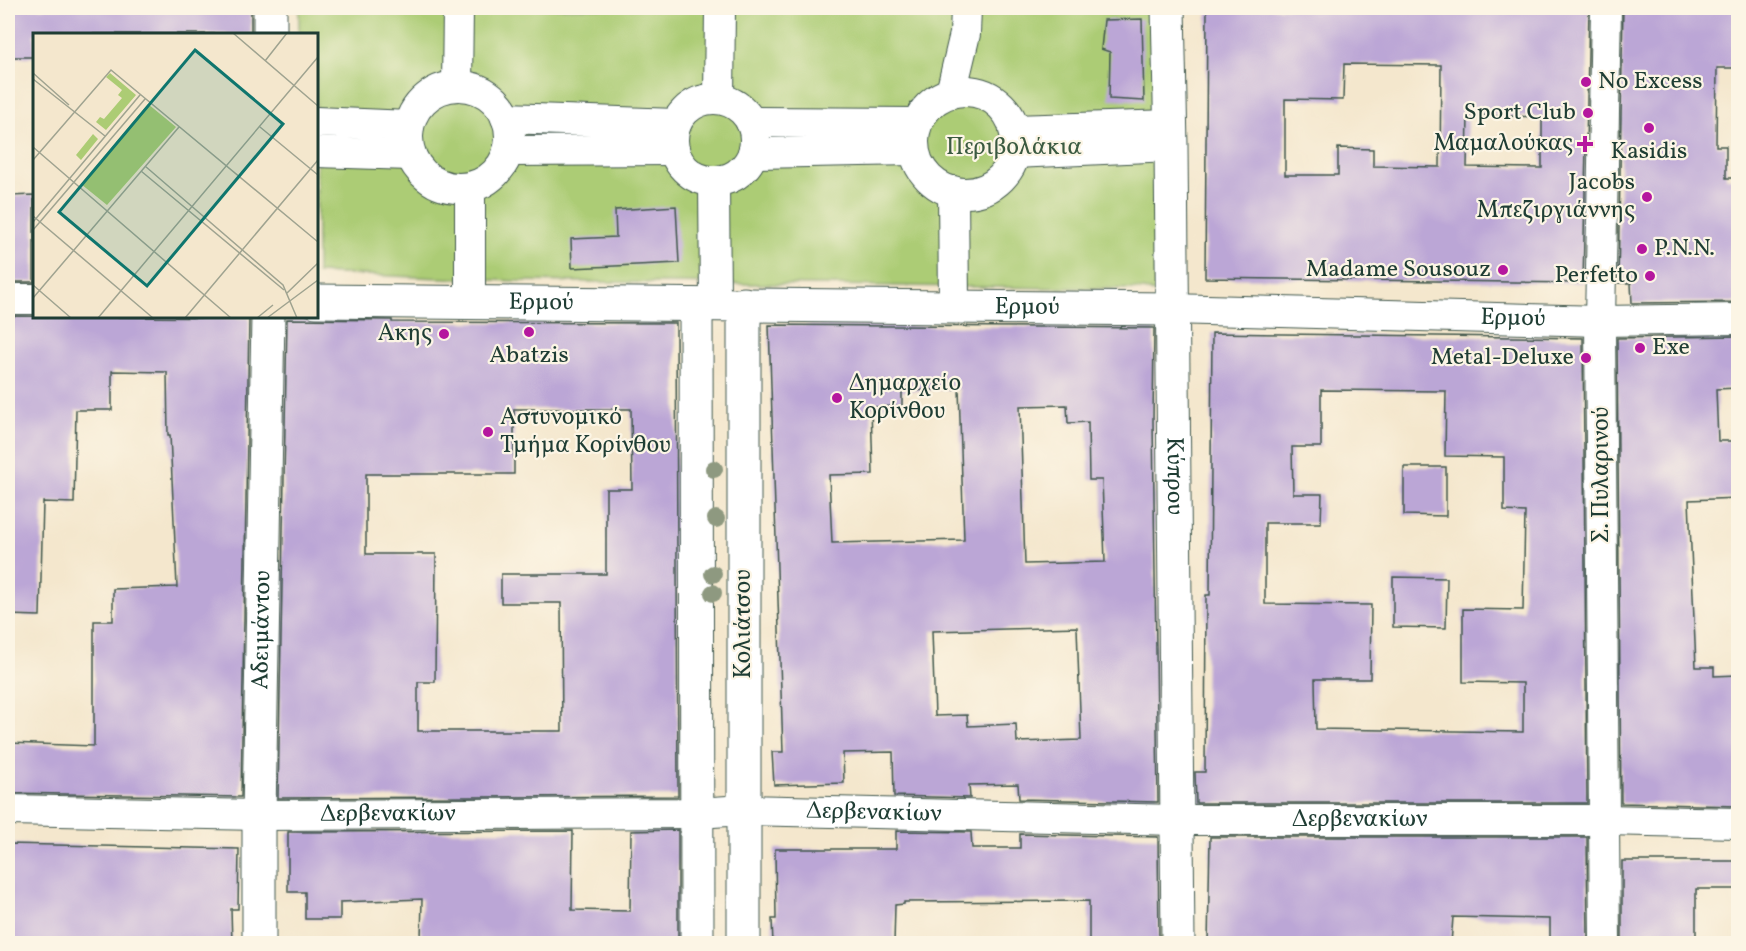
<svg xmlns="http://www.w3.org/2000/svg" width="1746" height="951" font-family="Vollkorn,serif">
  <rect width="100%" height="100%" fill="#fcf5e5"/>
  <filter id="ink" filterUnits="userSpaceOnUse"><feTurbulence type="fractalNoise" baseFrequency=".0167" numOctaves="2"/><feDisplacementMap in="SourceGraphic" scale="12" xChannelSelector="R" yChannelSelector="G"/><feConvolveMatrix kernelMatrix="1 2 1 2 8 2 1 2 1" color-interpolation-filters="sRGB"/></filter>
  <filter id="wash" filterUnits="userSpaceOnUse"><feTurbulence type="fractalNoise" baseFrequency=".008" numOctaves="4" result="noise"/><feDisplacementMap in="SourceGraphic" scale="24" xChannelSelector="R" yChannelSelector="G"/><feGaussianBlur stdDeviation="1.35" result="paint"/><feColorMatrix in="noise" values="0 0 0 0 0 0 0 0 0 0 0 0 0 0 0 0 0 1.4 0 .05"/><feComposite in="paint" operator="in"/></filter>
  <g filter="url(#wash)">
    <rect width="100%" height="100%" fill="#f4e7cd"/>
    <path fill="#accc74" stroke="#668454" stroke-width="1.5" d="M299 8H1156L1155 292 1134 289 515 281 317 273 316 34H299Z"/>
    <g id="blocks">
      <g fill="#bba6d6" fill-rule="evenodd">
        <path d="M8 8H251V34H34V57H8Z"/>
        <path d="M1207 8H1589L1583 283 1205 278ZM1344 64 1441 65 1440 167 1373 166V149L1338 148V175H1285V99L1343 100ZM1468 115 1542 117V168L1467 167Z"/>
        <path d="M1623 8H1738V68H1717L1716 146H1726V178H1738V302L1632 303 1631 283H1618Z"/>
        <path d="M1142 19 1144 101 1109 99 1110 52 1101 49 1104 20Z"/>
        <path d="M34 195V282H8V196Z"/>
        <path d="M676 206 679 263 572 268 571 239 616 237 615 210Z"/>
        <path d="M8 316 249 318 241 797 8 793V743L94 746V621H113V589L177 587 170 435H168L167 372 112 371V410H76L74 503 43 502 40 616 8 615Z"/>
        <path d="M287 319 392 320V322L676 323 678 796 278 798ZM514 409H631L632 489H606V574H501V603H561L562 731H418V682H435L436 554H366V474H514Z"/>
        <path d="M769 325 1154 328 1153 421 1158 802 1019 799 1018 784 969 785 970 798 894 796 893 752 843 753 844 783 774 785 772 752H783ZM959 389 964 540 832 543 829 475 873 474 871 407 902 406V391ZM1067 405 1068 423 1088 422 1089 480H1102L1105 562 1025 564 1020 406ZM1077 627 1081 740 1017 742 1016 724 968 726 967 715 935 716 932 631Z"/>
        <path d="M1212 333 1583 338 1587 803H1196L1195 772H1205L1206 595H1210ZM1321 390 1446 391 1445 456 1504 457V511L1525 512 1523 610 1463 609V682L1523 683V732L1316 729 1315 679H1370L1371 605 1265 604V523H1321L1322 494H1293L1292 447H1321Z"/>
        <path d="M1738 336V388L1716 389 1718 441H1738V498L1689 500 1696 667H1714V676L1738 675V806L1621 803 1617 338Z"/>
        <path d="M1404 467H1446V516L1404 515Z"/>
        <path d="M1393 577 1447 578 1446 628 1393 627Z"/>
        <path d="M678 830V944H446V939H421L422 899 340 902V919H305V892H288V832L573 831 572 910 630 911 631 831Z"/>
        <path d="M896 831 971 832 972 848H1020V834L1158 837 1159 944H1089V901L904 902V904L895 905 894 944H773L772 919H776L775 849H896Z"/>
        <path d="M1210 837H1587L1588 944H1550V919L1453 917 1451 944H1208Z"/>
        <path d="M8 844 239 849 238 909H231L232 944H8Z"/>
        <path d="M1622 861H1738V889H1696V944H1622Z"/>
      </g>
    </g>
  </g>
  <g filter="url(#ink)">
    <use href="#blocks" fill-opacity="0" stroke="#3f564b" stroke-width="1.5"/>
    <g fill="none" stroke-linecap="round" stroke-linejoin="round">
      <g stroke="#3f564b" stroke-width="32">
        <g id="street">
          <path d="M457 86 458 8"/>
          <circle cx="459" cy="137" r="51"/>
          <circle cx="965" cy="142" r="51"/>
          <path d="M951 93 965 34 966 8"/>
          <path d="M719 99 720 8"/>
          <circle cx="714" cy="140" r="41"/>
          <path d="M506 118 676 124"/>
          <path d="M316 122 409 126"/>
          <path d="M751 122 917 123"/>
          <path d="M1014 130 1171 125"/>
          <path d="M508 151 674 150"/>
          <path d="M316 152 411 155"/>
          <path d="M753 153 914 150"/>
          <path d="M1014 153 1171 146"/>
          <path d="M714 181 715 304"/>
          <path d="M953 191 954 306"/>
          <path d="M8 299H34"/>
          <path d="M470 302V187"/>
          <path id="s1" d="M1171 309 1600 321 1738 319"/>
          <path id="s2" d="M8 810 259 815 697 813 744 810 1177 820H1604L1738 823"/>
          <path d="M1605 944 1600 321 1606 8"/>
        </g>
      </g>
      <g stroke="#3f564b" stroke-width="35">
        <g id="secondary">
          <path d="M270 8V34"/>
          <path id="s3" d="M1168 8 1171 146 1178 944"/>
          <path id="s4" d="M316 301 1171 309"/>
          <path d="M696 306 697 944"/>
          <path id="s5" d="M259 944V815L268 316"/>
          <path d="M744 944V304"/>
        </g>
      </g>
      <use href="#street" stroke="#fff" stroke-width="30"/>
      <use href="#secondary" stroke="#fff" stroke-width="33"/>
    </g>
    <g fill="#8e9980">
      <circle cx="714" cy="469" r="9"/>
      <circle cx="716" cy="519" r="9"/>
      <circle cx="713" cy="574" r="9"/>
      <circle cx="713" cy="593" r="9"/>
    </g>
  </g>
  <g fill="#b5179e" stroke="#fcf5e5" stroke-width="2">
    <circle cx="1586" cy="82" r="6"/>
    <circle cx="1588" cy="113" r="6"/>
    <circle cx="1649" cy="128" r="6"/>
    <path d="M1582 135h6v6h6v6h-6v6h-6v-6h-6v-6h6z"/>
    <circle cx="1647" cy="197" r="6"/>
    <circle cx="1642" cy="249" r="6"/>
    <circle cx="1503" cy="270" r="6"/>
    <circle cx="1650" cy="276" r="6"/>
    <circle cx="529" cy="332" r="6"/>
    <circle cx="444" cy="334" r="6"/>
    <circle cx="1640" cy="348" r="6"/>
    <circle cx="1586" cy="358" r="6"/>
    <circle cx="837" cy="398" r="6"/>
    <circle cx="488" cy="432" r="6"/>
  </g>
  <g text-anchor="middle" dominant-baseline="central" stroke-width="4.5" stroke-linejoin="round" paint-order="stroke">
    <g font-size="24" fill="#1f3d34" stroke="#fcf5e5" text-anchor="end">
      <text x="1598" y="82" text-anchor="start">No Excess</text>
      <text x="1576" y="113">Sport Club</text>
      <text x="1573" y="144">Μαμαλούκας</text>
      <text x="1649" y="152" text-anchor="middle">Kasidis</text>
      <text x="1635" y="183">Jacobs<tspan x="1635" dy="28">Μπεζιργιάννης</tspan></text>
      <text x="1654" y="249" text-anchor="start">P.N.N.</text>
      <text x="1491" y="270">Madame Sousouz</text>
      <text x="1638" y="276">Perfetto</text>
      <text x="432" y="334">Ακης</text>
      <text x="1652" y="348" text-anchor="start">Exe</text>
      <text x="529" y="356" text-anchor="middle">Abatzis</text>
      <text x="1574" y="358">Metal-Deluxe</text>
      <text x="849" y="384" text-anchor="start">Δημαρχείο<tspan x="849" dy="28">Κορίνθου</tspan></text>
      <text x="500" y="418" text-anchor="start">Αστυνομικό<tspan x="500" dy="28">Τμήμα Κορίνθου</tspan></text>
    </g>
    <g font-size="24" fill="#3b5a41" stroke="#fcf5e5">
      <text x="1014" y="148">Περιβολάκια</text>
    </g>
    <g font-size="24" fill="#1f3d34" stroke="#fcf5e5">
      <text stroke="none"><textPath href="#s4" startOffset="225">Ερμού</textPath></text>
      <text stroke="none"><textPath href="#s4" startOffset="711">Ερμού</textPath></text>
      <text stroke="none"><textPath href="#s1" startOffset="342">Ερμού</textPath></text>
      <text stroke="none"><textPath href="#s3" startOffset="468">Κύπρου</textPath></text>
      <text transform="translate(1602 475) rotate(-90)">Σ. Πυλαρινού</text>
      <text transform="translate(744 624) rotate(-90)">Κολιάτσου</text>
      <text stroke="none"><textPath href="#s5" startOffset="314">Αδειμάντου</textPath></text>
      <text stroke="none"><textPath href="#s2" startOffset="866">Δερβενακίων</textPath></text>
      <text stroke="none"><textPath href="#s2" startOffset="380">Δερβενακίων</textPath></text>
      <text stroke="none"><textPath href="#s2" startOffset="1352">Δερβενακίων</textPath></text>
    </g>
  </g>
  <g transform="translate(33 33)">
    <rect width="285" height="285" fill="#f4e7cd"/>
    <path d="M77 40 103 62 73 97 63 89 67 84 71 86 89 65 85 62 89 57 73 44ZM115 71 143 94 74 172 48 151ZM60 101 65 106 48 127 43 122Z" fill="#accc74"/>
    <path fill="none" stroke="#9fa390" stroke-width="1.5" d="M200 0 285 73M232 28 254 0M0 40 36 72M0 46 72 103M227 94 285 142M0 114 198 285M0 127 78 37 285 209M112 133 250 252 264 285M108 138 251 257M0 183 120 285M0 189 107 62M0 197 112 66M0 252 38 285M254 260 285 230M0 265 146 94M65 285 285 24M152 285 285 127M224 285 240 272M234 285 285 247"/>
    <path fill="#0f766e" fill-opacity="0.15" stroke="#0f766e" stroke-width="3" d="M162 17 250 91 114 253 26 179Z"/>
    <rect width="285" height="285" fill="none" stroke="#1f3d34" stroke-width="3"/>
  </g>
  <rect width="1746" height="951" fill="none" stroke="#fcf5e5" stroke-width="30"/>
</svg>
